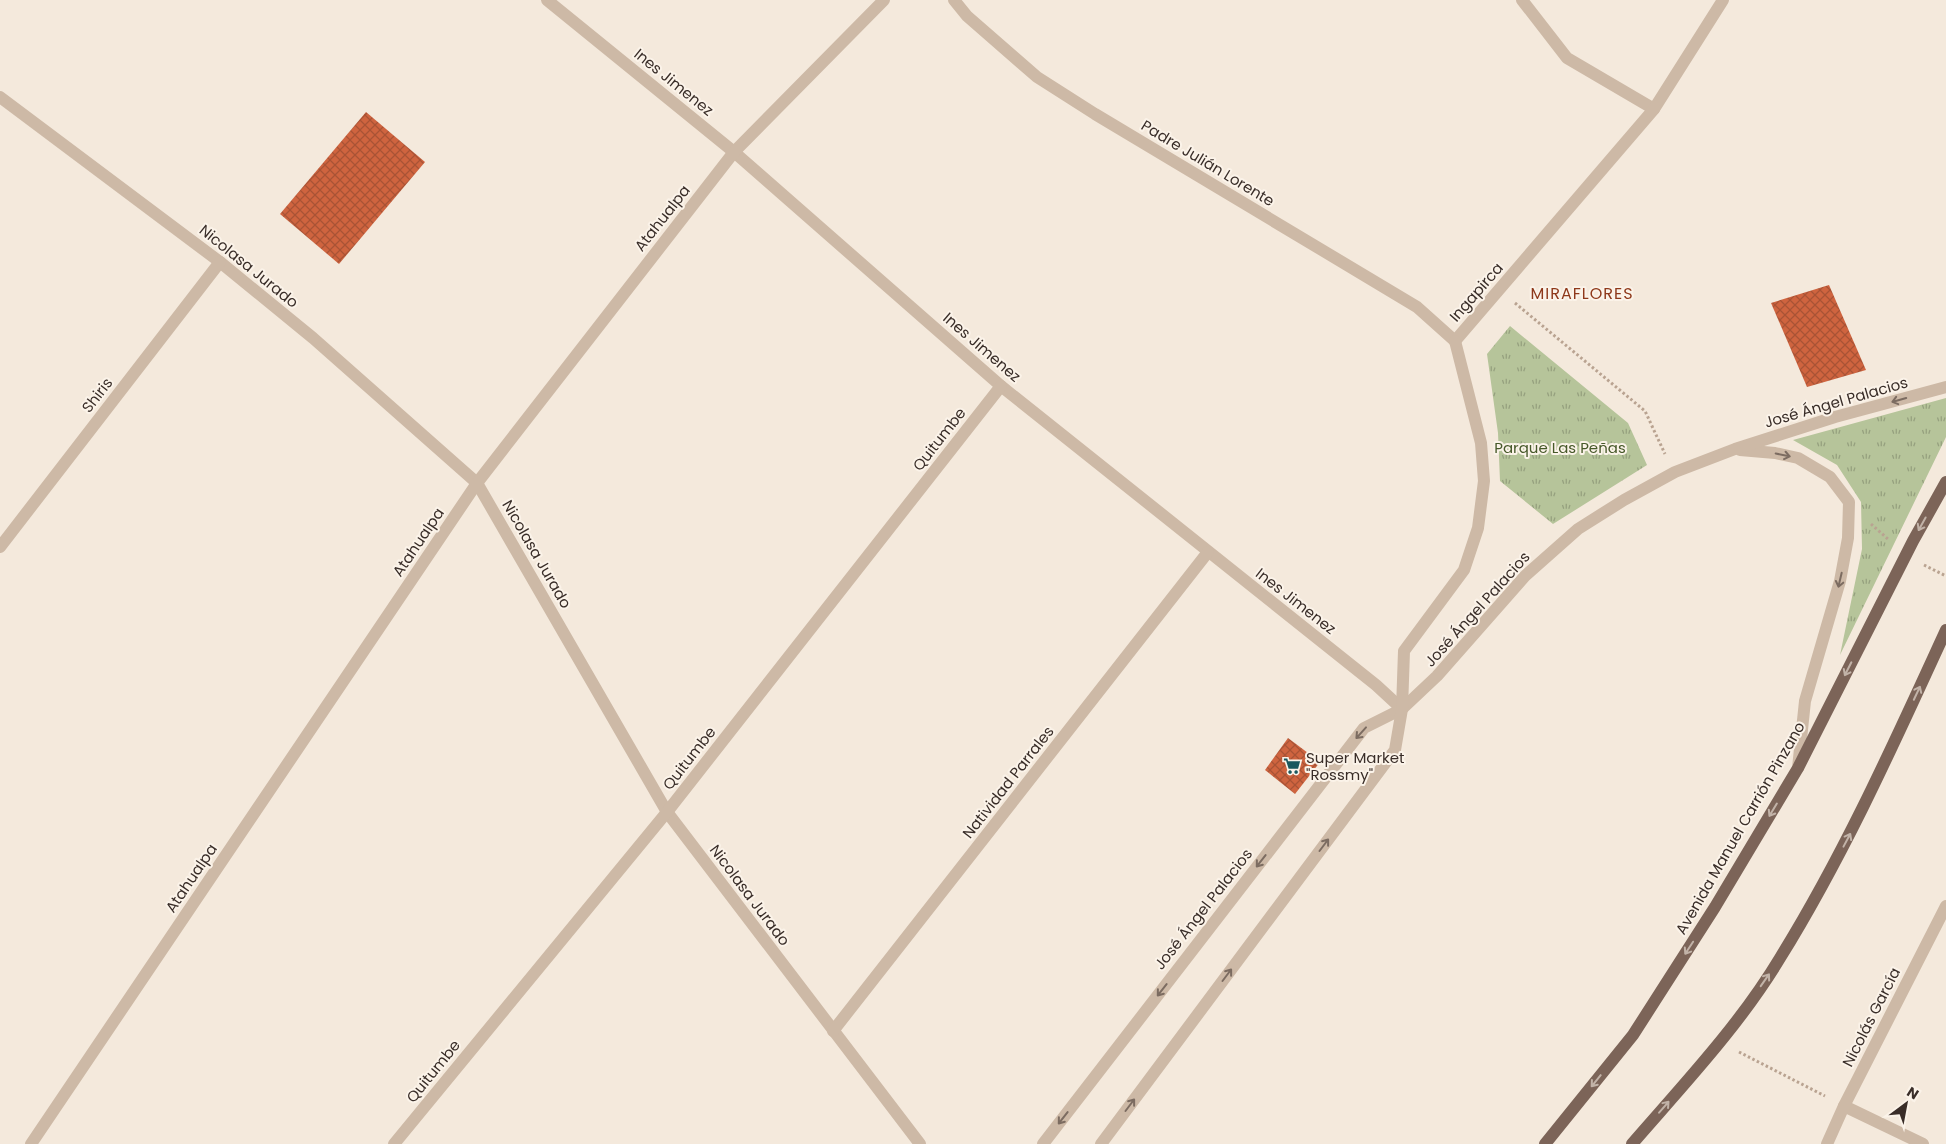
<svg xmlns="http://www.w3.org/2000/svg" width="1946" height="1144" font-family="Poppins,sans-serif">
  <defs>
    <pattern id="park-tufts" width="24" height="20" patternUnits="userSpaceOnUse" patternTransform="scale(1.25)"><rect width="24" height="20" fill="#b6c49a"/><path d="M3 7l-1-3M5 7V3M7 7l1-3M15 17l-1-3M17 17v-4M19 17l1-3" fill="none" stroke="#95a07e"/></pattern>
    <pattern id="building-cross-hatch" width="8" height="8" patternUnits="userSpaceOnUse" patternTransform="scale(1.25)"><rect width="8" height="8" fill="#cf643f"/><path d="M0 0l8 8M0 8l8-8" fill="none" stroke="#a95335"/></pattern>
  </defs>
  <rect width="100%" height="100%" fill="#f4e9dc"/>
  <g fill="url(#park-tufts)">
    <path d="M1510 326 1628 423 1647 465 1553 524 1500 481 1498 433 1487 354Z"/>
    <path d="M1946 398V437L1840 655 1862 549 1861 502 1837 465 1793 440Z"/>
  </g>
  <g fill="url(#building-cross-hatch)">
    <path d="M366 112 425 162 339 264 280 214Z"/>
    <path d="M1829 285 1866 370 1807 387 1771 303Z"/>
    <path d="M1288 738 1320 762 1295 794 1265 770Z"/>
  </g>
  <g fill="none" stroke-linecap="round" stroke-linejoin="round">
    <g stroke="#b9a391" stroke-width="3" stroke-dasharray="2.5 2.5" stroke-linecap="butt">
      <path d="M1515 303 1645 411 1665 454"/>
      <path d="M1871 524 1889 540"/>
      <path d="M1924 565 1946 576"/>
      <path d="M1739 1052 1825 1096"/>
    </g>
    <g stroke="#cdb9a6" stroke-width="12">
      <path d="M547 0 734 152 1001 386 1376 685 1402 709"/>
      <path d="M954 0 967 16 1037 77 1095 114 1417 307 1455 341"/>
      <path d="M1522 0 1567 58 1654 109"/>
      <path d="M0 97 220 262 313 338 477 483 667 812 920 1144"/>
      <path d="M1455 341 1654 109 1723 0"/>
      <path d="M1740 450 1775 453 1798 458 1830 477 1849 502 1848 538 1840 581 1805 701 1798 768"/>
      <path d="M0 547 220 262"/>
      <path d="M833 1031 1208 552"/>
      <path d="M1844 1106 1923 1144"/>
      <path d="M31 1144 477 483 734 152 884 0"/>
      <path d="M394 1144 667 812 1001 386"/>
      <path d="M1043 1144 1364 728 1402 709 1437 676 1525 576 1578 529 1624 500 1675 472 1735 449 1835 417 1946 387"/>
      <path d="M1101 1144 1395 750 1402 709 1404 651 1464 570 1478 528 1484 481 1481 443 1455 341"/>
      <path d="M1827 1144 1844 1106 1946 906"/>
    </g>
    <g stroke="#7c6458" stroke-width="12">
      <path d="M1545 1144 1633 1035 1715 907 1798 768 1913 541 1946 482"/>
      <path d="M1632 1144C1684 1084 1739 1026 1780 958 1845 853 1895 741 1946 630"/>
    </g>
  </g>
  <defs><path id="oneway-shaft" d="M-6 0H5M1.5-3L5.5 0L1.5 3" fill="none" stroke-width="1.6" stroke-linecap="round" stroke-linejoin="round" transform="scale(1.25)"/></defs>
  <g stroke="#7c6c61">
    <use href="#oneway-shaft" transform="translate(1899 400) rotate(164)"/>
    <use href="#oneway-shaft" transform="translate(1783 455) rotate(12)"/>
    <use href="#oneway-shaft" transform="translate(1840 580) rotate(103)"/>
    <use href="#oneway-shaft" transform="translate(1361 733) rotate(132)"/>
    <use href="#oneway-shaft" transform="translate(1324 845) rotate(-53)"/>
    <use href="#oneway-shaft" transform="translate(1261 861) rotate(128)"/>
    <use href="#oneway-shaft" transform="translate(1227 975) rotate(-53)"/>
    <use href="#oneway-shaft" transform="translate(1162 990) rotate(128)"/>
    <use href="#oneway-shaft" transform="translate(1130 1105) rotate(-53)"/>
    <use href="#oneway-shaft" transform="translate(1063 1118) rotate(128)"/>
  </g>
  <g stroke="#c2b3a8">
    <use href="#oneway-shaft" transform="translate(1922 524) rotate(119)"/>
    <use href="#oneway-shaft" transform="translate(1848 669) rotate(117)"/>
    <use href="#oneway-shaft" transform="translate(1917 693) rotate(-65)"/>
    <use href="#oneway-shaft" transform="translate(1773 810) rotate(121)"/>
    <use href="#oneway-shaft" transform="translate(1847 840) rotate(-62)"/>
    <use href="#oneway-shaft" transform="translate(1689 948) rotate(123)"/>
    <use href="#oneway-shaft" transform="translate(1765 980) rotate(-55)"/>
    <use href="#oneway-shaft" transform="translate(1596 1081) rotate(129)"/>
    <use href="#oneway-shaft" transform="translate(1664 1107) rotate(-49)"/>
  </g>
  <defs>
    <g id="supermarket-bare" transform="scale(1.35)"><path d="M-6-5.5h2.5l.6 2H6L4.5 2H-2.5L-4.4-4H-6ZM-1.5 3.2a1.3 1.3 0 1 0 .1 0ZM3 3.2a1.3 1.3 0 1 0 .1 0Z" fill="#1a585e" stroke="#fbf3e9" stroke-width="2.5" paint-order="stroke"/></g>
  </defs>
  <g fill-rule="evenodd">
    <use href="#supermarket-bare" x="1292" y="766"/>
  </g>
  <g text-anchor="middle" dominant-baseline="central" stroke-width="4" stroke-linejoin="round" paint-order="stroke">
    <g font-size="15" fill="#392d28" stroke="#fbf3e9">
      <text transform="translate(674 82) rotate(39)">Ines Jimenez</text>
      <text transform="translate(1208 163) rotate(31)">Padre Julián Lorente</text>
      <text transform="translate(662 218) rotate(-52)">Atahualpa</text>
      <text transform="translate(249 266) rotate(39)">Nicolasa Jurado</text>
      <text transform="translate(1476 292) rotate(-49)">Ingapirca</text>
      <text transform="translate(982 347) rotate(41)">Ines Jimenez</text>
      <text transform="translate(97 395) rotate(-52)">Shiris</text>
      <text transform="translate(1836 402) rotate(-16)">José Ángel Palacios</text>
      <text transform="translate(939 439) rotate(-52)">Quitumbe</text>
      <text transform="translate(418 542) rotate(-56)">Atahualpa</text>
      <text transform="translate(537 554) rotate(60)">Nicolasa Jurado</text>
      <text transform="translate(1296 601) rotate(38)">Ines Jimenez</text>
      <text transform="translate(1477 609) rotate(-48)">José Ángel Palacios</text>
      <text transform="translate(689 758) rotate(-52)">Quitumbe</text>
      <text transform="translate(1008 782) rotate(-52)">Natividad Parrales</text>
      <text transform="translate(1740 828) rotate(-60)">Avenida Manuel Carrión Pinzano</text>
      <text transform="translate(191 878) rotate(-56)">Atahualpa</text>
      <text transform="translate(750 895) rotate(53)">Nicolasa Jurado</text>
      <text transform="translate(1203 909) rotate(-52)">José Ángel Palacios</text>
      <text transform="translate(1871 1017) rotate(-63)">Nicolás García</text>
      <text transform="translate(433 1071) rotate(-51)">Quitumbe</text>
    </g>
    <g font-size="15" fill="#47592a" stroke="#fbf3e9">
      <text x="1560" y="447">Parque Las Peñas</text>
    </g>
    <g font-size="15" fill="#392d28" stroke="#fbf3e9" text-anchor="start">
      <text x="1306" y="757">Super Market<tspan x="1306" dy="17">"Rossmy"</tspan></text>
    </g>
    <g font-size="16" letter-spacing="1" fill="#8e381a" stroke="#fbf3e9">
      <text x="1582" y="293">MIRAFLORES</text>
    </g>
  </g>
  <g transform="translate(1906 1104) rotate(32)" stroke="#fbf3e9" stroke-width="4" paint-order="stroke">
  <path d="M0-4L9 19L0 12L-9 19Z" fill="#392d28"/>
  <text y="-8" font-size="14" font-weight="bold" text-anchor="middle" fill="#392d28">N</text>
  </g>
</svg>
